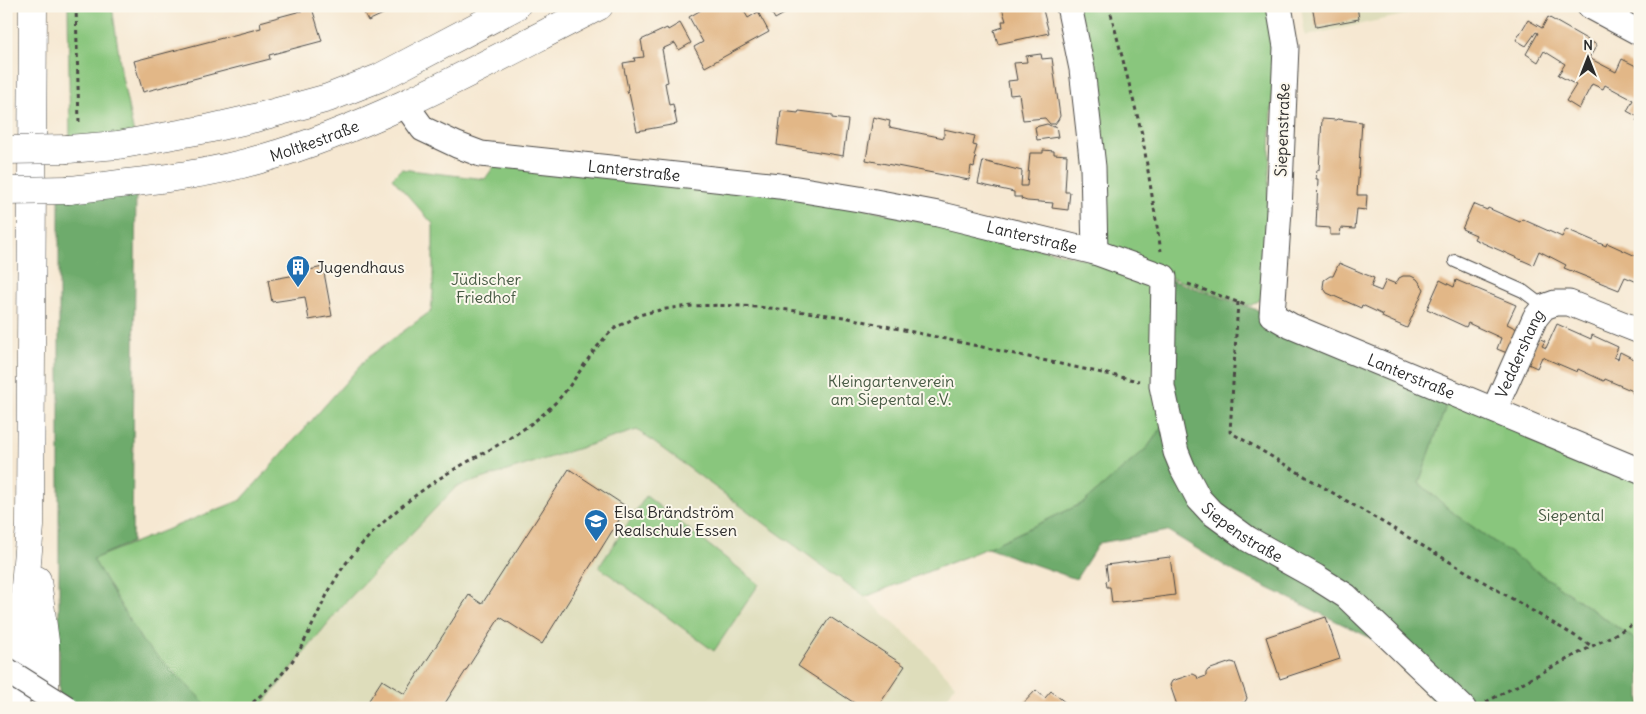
<svg xmlns="http://www.w3.org/2000/svg" width="1646" height="714" font-family="Delius,sans-serif">
  <rect width="100%" height="100%" fill="#fbf7ec"/>
  <filter id="ink" filterUnits="userSpaceOnUse"><feTurbulence type="fractalNoise" baseFrequency=".02" numOctaves="2"/><feDisplacementMap in="SourceGraphic" scale="10" xChannelSelector="R" yChannelSelector="G"/><feConvolveMatrix kernelMatrix="1 2 1 2 8 2 1 2 1" color-interpolation-filters="sRGB"/></filter>
  <filter id="wash" filterUnits="userSpaceOnUse"><feTurbulence type="fractalNoise" baseFrequency=".0096" numOctaves="4" result="noise"/><feDisplacementMap in="SourceGraphic" scale="20" xChannelSelector="R" yChannelSelector="G"/><feGaussianBlur stdDeviation="1.12" result="paint"/><feColorMatrix in="noise" values="0 0 0 0 0 0 0 0 0 0 0 0 0 0 0 0 0 1.4 0 .05"/><feComposite in="paint" operator="in"/></filter>
  <g filter="url(#wash)">
    <rect width="100%" height="100%" fill="#f6e8d2"/>
    <g fill="#deddbb">
      <path d="M1301 6H1446L1305 36Z"/>
      <path d="M637 430 865 597 918 645 955 685 941 708H260L340 608 456 487Z"/>
    </g>
    <g fill="#89c67d" stroke="#5a7854">
      <path d="M68 6H112L122 77 135 139 70 146Z"/>
      <path d="M1070 6H1269L1275 49 1263 298 1250 306 1096 251Z"/>
      <path d="M495 165 777 188 1163 277 1167 420 1147 448 1083 503 987 548 865 597 637 430 456 487 340 608 260 708H203L205 704 142 641 93 559 241 500 368 357 431 311 433 293V224L392 178 401 169 485 179Z"/>
      <path d="M1450 394 1640 472V643L1457 516 1419 483Z"/>
      <path d="M646 496 759 584 714 651 599 567Z"/>
    </g>
    <g fill="#6eab6c" stroke="#4c6b4c">
      <path d="M136 190 132 542 93 559 142 641 206 704 203 708H59V198Z"/>
      <path d="M1165 278 1275 316 1450 394 1419 483 1457 516 1640 643V708H1441L1375 640 1235 572 1168 531 1099 543 1076 579 987 548 1083 503 1147 448 1167 420Z"/>
    </g>
    <g id="blocks">
      <g fill="#e2b787">
        <path d="M361 6H400L368 21Z"/>
        <path d="M708 6H741L748 18 758 12 769 32 705 67 694 47 703 42 689 17Z"/>
        <path d="M763 6H791L793 9 775 19 769 8 766 10Z"/>
        <path d="M996 6H1042L1049 33 998 44 994 30 1003 27 1002 21H1006L1002 8 996 9Z"/>
        <path d="M1312 6H1357L1359 19 1316 27Z"/>
        <path d="M312 8 322 41 269 55 270 59 143 92 134 61 261 28 260 22Z"/>
        <path d="M1548 17 1597 45 1589 58 1616 72 1622 59 1640 68V123L1636 121 1638 117 1627 111 1633 100 1605 85 1603 89 1592 84 1579 109 1566 101 1576 85 1558 75 1565 64 1544 51 1538 62 1526 54 1538 33 1536 32 1526 46 1516 40 1528 20 1542 28Z"/>
        <path d="M680 23 691 43 679 50 675 43 662 49 668 82 665 83 669 105 673 104 677 124 637 131 629 93 628 94 627 90 628 89 623 63 635 61 634 58 644 57 641 40 667 28 668 30Z"/>
        <path d="M1041 54 1042 59 1052 58 1060 116 1058 120 1055 124H1050L1045 118 1023 120 1019 94 1010 95 1008 81 1017 80 1014 63 1027 62 1026 56Z"/>
        <path d="M781 111 798 113 799 111 815 113 832 115V118L848 120 843 156 777 145Z"/>
        <path d="M873 117 890 121 889 127 944 138V129L975 136 973 145 977 146 974 156 976 157 974 167 971 166 969 180 866 160Z"/>
        <path d="M1322 119 1336 120 1337 119 1362 122 1357 195H1367L1366 210 1357 209 1355 229 1341 228 1340 235H1330V228L1316 227 1318 179H1316L1317 170H1319Z"/>
        <path d="M1047 124 1053 127 1056 126 1058 137 1037 140 1035 127Z"/>
        <path d="M1043 150 1054 151V154L1067 155 1065 192H1070L1068 210 1052 208 1053 203 1027 201 1021 199 1022 197H1014V192L978 184 983 161 1022 171 1021 186H1027L1030 153H1043Z"/>
        <path d="M1473 204 1487 210 1488 208 1520 222 1522 219 1562 237 1566 229 1606 246 1607 243 1638 257 1640 258V283L1625 277 1619 290 1564 268 1566 265 1539 251 1533 265 1474 239 1476 235 1462 229Z"/>
        <path d="M1339 263 1374 278 1371 287 1381 291 1386 280 1396 284 1399 278 1403 276H1411L1417 279 1424 289 1407 328 1382 317 1383 315 1373 310 1362 305 1361 308 1327 293 1323 287 1324 280 1330 276H1333Z"/>
        <path d="M323 267 332 316 309 320 305 297 272 302 268 280 301 274 300 272Z"/>
        <path d="M1440 280 1454 287 1456 280 1516 305 1507 324 1517 329 1507 353 1497 349 1501 338 1468 323 1466 327 1427 309Z"/>
        <path d="M1557 324 1591 339 1592 335 1618 347 1614 357 1618 359 1620 352 1640 362V396L1632 393 1633 391 1605 379 1604 381 1578 369 1577 372 1542 357 1537 368 1526 363 1538 338 1545 341 1542 346 1546 348Z"/>
        <path d="M569 469 627 507 542 644 500 617 442 708H364L382 680 405 694 469 595 482 604Z"/>
        <path d="M1170 557 1175 595 1112 603 1110 587H1107L1106 581 1108 580 1106 565Z"/>
        <path d="M830 617 905 666 877 708H862L798 666Z"/>
        <path d="M1326 617 1340 659 1280 679 1266 637Z"/>
        <path d="M1231 662 1235 663 1247 698 1245 702 1236 705 1237 708H1178L1170 685 1172 681 1193 674 1197 676 1198 679 1206 676V673L1208 670Z"/>
        <path d="M1036 690 1045 698 1051 691 1072 708H1019Z"/>
      </g>
    </g>
  </g>
  <g filter="url(#ink)">
    <use href="#blocks" fill-opacity="0" stroke="#494744" stroke-width="1"/>
    <g fill="none" stroke-linecap="round" stroke-linejoin="round">
      <g stroke="#494744" stroke-width="14">
        <path id="lane" d="M1455 261 1523 291 1544 307"/>
      </g>
      <g stroke="#494744" stroke-width="27">
        <g id="street">
          <path d="M1069 6 1082 69 1093 167 1095 252"/>
          <path id="s1" d="M1279 6 1286 47 1279 210 1272 315 1291 326 1640 471"/>
          <path d="M1590 6 1640 33"/>
          <path id="s2" d="M405 104 423 129 457 145 481 154 779 186 859 199 938 214 1095 252 1164 277 1162 386 1176 452 1183 469 1199 499 1211 512 1248 539 1316 577 1346 596 1463 708"/>
          <path id="s3" d="M1494 410 1535 318 1544 307 1555 303H1569L1640 331"/>
        </g>
      </g>
      <g stroke="#494744" stroke-width="29">
        <g id="secondary">
          <path d="M68 149 118 145 207 129 255 118 328 98 379 78 516 6"/>
          <path id="s4" d="M69 190C134 182 201 177 264 158 381 124 490 61 599 6"/>
        </g>
      </g>
      <g stroke="#494744" stroke-width="29">
        <g id="highway">
          <path d="M37 580 45 642V708"/>
          <path d="M15 708 30 526 33 6"/>
        </g>
      </g>
      <g stroke="#494744" stroke-width="3" stroke-dasharray="4 4" stroke-linecap="butt">
        <path d="M76 6 79 123"/>
        <path d="M1109 6 1142 134 1161 251"/>
        <path d="M1188 284 1248 306"/>
        <path d="M1238 302 1230 432 1592 646"/>
        <path d="M1486 702 1640 621"/>
        <path d="M247 708C265 691 283 676 297 654 315 625 325 591 347 562 374 527 410 497 448 473 485 451 525 434 555 403 577 381 589 351 613 330 617 326 624 324 629 321 634 318 638 315 643 314 704 297 782 309 844 317L1139 381"/>
      </g>
      <use href="#lane" stroke="#fff" stroke-width="12"/>
      <use href="#street" stroke="#fff" stroke-width="25"/>
      <use href="#secondary" stroke="#fff" stroke-width="28"/>
      <use href="#highway" stroke="#fff" stroke-width="28"/>
      <g stroke="#494744" stroke-width="27" stroke-linecap="butt">
        <path id="street-bridge" d="M6 670 66 708"/>
      </g>
      <g stroke="#494744" stroke-width="29" stroke-linecap="butt">
        <g id="secondary-bridge">
          <path d="M6 150 68 149"/>
          <path d="M6 191 69 190"/>
        </g>
      </g>
      <use href="#street-bridge" stroke="#fff" stroke-width="25"/>
      <use href="#secondary-bridge" stroke="#fff" stroke-width="28"/>
    </g>
  </g>
  <defs>
    <g id="building-pin" transform="scale(1.25)"><path d="M0 17L-7.5 6A9.5 9.5 0 1 1 7.5 6Z" fill="#1f6fb2" stroke="#fbf7ec"/><path d="M-4-6H4V6H1V3H-1V6H-4ZM-2.5-4.3h1.7v1.8h-1.7ZM.8-4.3h1.7v1.8H.8ZM-2.5-1h1.7V.8h-1.7ZM.8-1h1.7V.8H.8Z" fill="#fff"/></g>
    <g id="school-pin" transform="scale(1.25)"><path d="M0 17L-7.5 6A9.5 9.5 0 1 1 7.5 6Z" fill="#1f6fb2" stroke="#fbf7ec"/><path d="M0-5L7-2L0 1L-7-2ZM-4 1L0 2.5L4 1V4Q0 6-4 4Z" fill="#fff"/></g>
  </defs>
  <g fill-rule="evenodd">
    <use href="#building-pin" x="298" y="267"/>
    <use href="#school-pin" x="596" y="521"/>
  </g>
  <g text-anchor="middle" dominant-baseline="central" stroke-width="4" stroke-linejoin="round" paint-order="stroke">
    <g font-size="16" fill="#2b2b2b" stroke="#fbf7ec">
      <text transform="translate(1282 130) rotate(-88)">Siepenstraße</text>
      <text stroke="none"><textPath href="#s4" startOffset="251">Moltkestraße</textPath></text>
      <text stroke="none"><textPath href="#s2" startOffset="248">Lanterstraße</textPath></text>
      <text stroke="none"><textPath href="#s2" startOffset="652">Lanterstraße</textPath></text>
      <text stroke="none"><textPath href="#s3" startOffset="62">Veddershang</textPath></text>
      <text stroke="none"><textPath href="#s1" startOffset="462">Lanterstraße</textPath></text>
      <text stroke="none"><textPath href="#s2" startOffset="1074">Siepenstraße</textPath></text>
    </g>
    <g font-size="16" fill="#2b2b2b" stroke="#fbf7ec" text-anchor="start">
      <text x="316" y="267">Jugendhaus</text>
      <text x="614" y="512">Elsa Brändström<tspan x="614" dy="18">Realschule Essen</tspan></text>
    </g>
    <g font-size="16" fill="#475a44" stroke="#fbf7ec">
      <text x="486" y="279">Jüdischer<tspan x="486" dy="18">Friedhof</tspan></text>
      <text x="891" y="381">Kleingartenverein<tspan x="891" dy="18">am Siepental e.V.</tspan></text>
      <text x="1571" y="515">Siepental</text>
    </g>
  </g>
  <rect width="1646" height="714" fill="none" stroke="#fbf7ec" stroke-width="25"/>
  <g transform="translate(1588 58)" stroke="#fbf7ec" stroke-width="4" paint-order="stroke">
  <path d="M0-4L9 19L0 12L-9 19Z" fill="#2b2b2b"/>
  <text y="-8" font-size="14" font-weight="bold" text-anchor="middle" fill="#2b2b2b">N</text>
  </g>
</svg>
